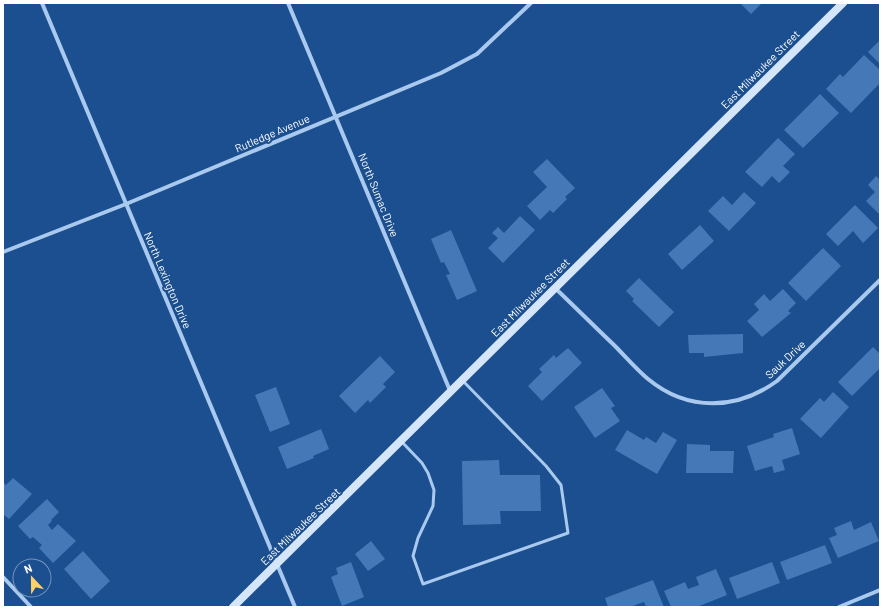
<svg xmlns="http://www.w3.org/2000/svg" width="883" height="610" font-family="Barlow,sans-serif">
  <rect width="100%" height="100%" fill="#1b4f8f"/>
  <g fill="#4478b7">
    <path d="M740 3H762L751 14Z"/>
    <path d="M880 40V64L868 52Z"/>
    <path d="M864 55 880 70V83L851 113 826 89 840 74 843 77Z"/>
    <path d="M820 94 839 113 803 148 784 130Z"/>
    <path d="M778 138 795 154 783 166 790 172 779 183 772 176 762 187 745 172Z"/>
    <path d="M547 159 575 188 565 197 567 199 553 213 550 210 540 220 527 206 547 187 533 172Z"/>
    <path d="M876 176 880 180 879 214 866 201 875 192 868 185Z"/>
    <path d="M744 192 756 203 729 231 708 211 723 196 732 205Z"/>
    <path d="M855 205 878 228 863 243 853 231 838 246 826 234Z"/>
    <path d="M520 216 535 230 503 263 488 248 498 238 492 233 498 227 504 233Z"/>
    <path d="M700 225 714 241 682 270 668 254Z"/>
    <path d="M451 230 477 291 457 300 446 275 450 274 444 262 441 263 431 239Z"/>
    <path d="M823 248 841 266 806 301 788 283Z"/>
    <path d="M639 278 674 312 659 327 632 301 634 299 626 291Z"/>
    <path d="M783 289 796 303 788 311 791 313 762 337 747 321 759 310 754 304 764 294 770 301Z"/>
    <path d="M743 334V353L704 357V353H689L688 335Z"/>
    <path d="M873 347 880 354V368L852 396 838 382Z"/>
    <path d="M568 348 582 363 542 401 528 386 542 372 539 369 554 355 556 358Z"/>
    <path d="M380 356 395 372 383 384 386 387 370 403 368 400 355 413 339 396Z"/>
    <path d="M276 387 290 424 270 432 255 395Z"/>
    <path d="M602 388 615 406 611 408 620 421 595 438 574 407Z"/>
    <path d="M833 392 849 407 821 438 800 419 820 398 824 402Z"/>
    <path d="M792 428 800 454 782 460 785 470 774 473 772 466 755 471 747 446 774 437 773 434Z"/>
    <path d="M321 429 329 449 313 456 314 458 287 469 278 447Z"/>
    <path d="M627 430 644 440 646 437 656 443 663 432 677 440 657 474 615 450Z"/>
    <path d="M687 444 710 445V451H734L733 473H686Z"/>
    <path d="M499 460 500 475H540L541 511H500L501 524 463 525 462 461Z"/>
    <path d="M13 478 32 494 9 519 3 514V482L6 485Z"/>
    <path d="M47 499 59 512 51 520 52 521 48 525 52 530 58 524 76 541 53 563 39 548 42 545 33 537 30 539 18 526Z"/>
    <path d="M851 521 854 530 871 522 879 541 838 558 829 538 837 535 834 528Z"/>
    <path d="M371 541 385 559 368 571 355 554Z"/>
    <path d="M825 545 832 563 787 580 780 562Z"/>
    <path d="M83 551 110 581 91 599 64 569Z"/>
    <path d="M351 562 364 597 342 606 331 577 338 574 336 568Z"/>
    <path d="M772 562 780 583 737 599 729 578Z"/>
    <path d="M716 569 727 595 697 607H671L664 591 685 582 688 589 699 585 696 577Z"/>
    <path d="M653 580 664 607H646L644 602 630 607H608L605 598Z"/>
  </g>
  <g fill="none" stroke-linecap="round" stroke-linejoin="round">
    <path stroke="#a9c9ee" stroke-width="3" d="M402 442 422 463 428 473 434 490 433 506 418 538 413 556 423 584 568 533 561 485 546 466 463 381"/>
    <g stroke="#a9c9ee" stroke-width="4">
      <path d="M42 3 295 607"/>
      <path d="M288 3 451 393"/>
      <path d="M3 252 126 204 441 73 477 54 531 3"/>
      <path d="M555 288C575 307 594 326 614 345 625 356 636 369 648 379 688 412 737 410 777 381L880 280"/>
      <path d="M3 577 31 607"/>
      <path d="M839 607 880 590"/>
    </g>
    <path stroke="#d6e6fa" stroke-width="8" d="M233 607C437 407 639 204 843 3"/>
  </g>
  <g text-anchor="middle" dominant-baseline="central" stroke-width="4" stroke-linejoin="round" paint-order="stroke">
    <g font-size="11" fill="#fff" stroke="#1b4f8f">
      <text transform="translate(760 69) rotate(-45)">East Milwaukee Street</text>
      <text transform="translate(272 133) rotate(-23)">Rutledge Avenue</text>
      <text transform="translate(379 195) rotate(68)">North Sumac Drive</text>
      <text transform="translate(168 280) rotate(67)">North Lexington Drive</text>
      <text transform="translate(530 297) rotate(-45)">East Milwaukee Street</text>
      <text transform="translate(785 359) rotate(-43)">Sauk Drive</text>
      <text transform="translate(300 526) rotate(-44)">East Milwaukee Street</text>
    </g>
  </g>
  <rect width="883" height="610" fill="none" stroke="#ffffff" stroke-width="8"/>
  <g transform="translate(32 578) rotate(338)"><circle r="19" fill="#1b4f8f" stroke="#7695bc"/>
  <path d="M0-3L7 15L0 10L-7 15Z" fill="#ffd166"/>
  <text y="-6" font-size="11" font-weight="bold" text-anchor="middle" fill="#ffffff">N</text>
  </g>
</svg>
